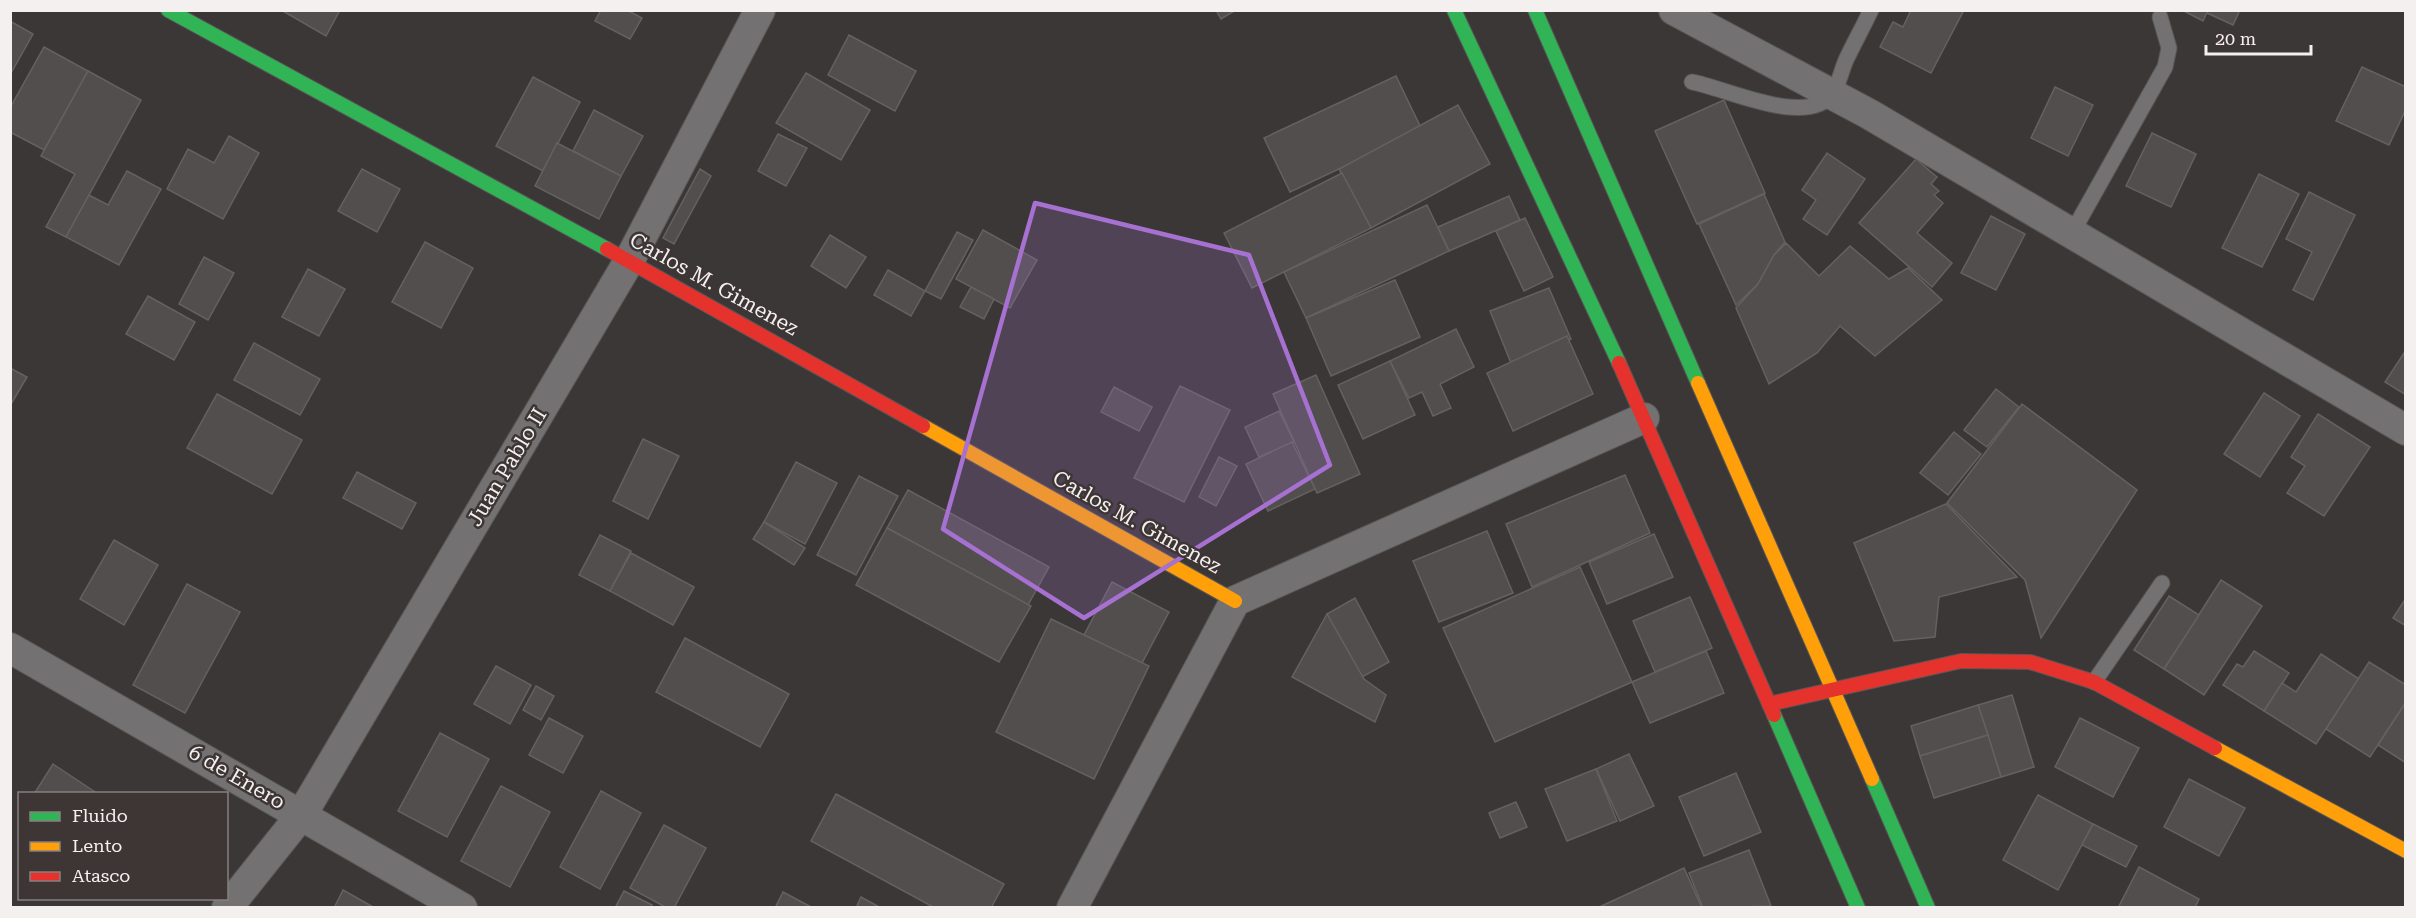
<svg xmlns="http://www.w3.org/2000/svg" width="2416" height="918" font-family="'Roboto Serif',serif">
  <rect width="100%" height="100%" fill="#3b3737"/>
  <g fill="#524e4e" stroke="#646161" stroke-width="1.5">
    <path d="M281 10H340L326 36Z"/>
    <path d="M601 10H627L642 18 630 39 595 21Z"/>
    <path d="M1216 10H1236L1221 19Z"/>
    <path d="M1911 10H1964L1931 73 1880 47 1893 22 1903 27Z"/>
    <path d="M2182 10H2208L2203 21Z"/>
    <path d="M2208 10H2240L2233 25 2207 13Z"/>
    <path d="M10 21 33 34 10 75Z"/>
    <path d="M849 35 916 71 895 111 828 75Z"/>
    <path d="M44 47 88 71 44 150 10 132V108Z"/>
    <path d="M2362 67 2406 87V109L2389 145 2336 121Z"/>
    <path d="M88 71 141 100 66 237 46 227 75 174 41 156Z"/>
    <path d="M806 73 870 110 841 160 776 123Z"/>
    <path d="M1396 76 1422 130 1290 192 1264 138Z"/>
    <path d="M533 77 580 102 543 171 496 146Z"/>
    <path d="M2055 87 2093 105 2068 156 2031 138Z"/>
    <path d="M1724 100 1765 193 1697 224 1655 131Z"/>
    <path d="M1458 105 1490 164 1371 228 1339 169Z"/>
    <path d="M594 110 643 136 621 176 573 151Z"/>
    <path d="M2152 133 2196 154 2171 207 2126 186Z"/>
    <path d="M778 134 807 148 786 186 758 171Z"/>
    <path d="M229 136 259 153 223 219 167 189 188 149 214 163Z"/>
    <path d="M557 143 621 176 599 219 535 186Z"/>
    <path d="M1827 153 1865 179 1827 235 1803 219 1816 200 1802 190Z"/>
    <path d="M1916 159 1937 177 1931 184 1939 191 1934 195 1943 203 1917 233 1952 263 1932 287 1859 223Z"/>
    <path d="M362 169 400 189 377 232 338 211Z"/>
    <path d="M700 169 711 176 674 244 663 238Z"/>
    <path d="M127 171 161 189 119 265 66 237 89 195 108 205Z"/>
    <path d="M1342 173 1371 228 1252 288 1224 233Z"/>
    <path d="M2259 174 2299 194 2262 267 2222 248Z"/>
    <path d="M2309 192 2355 215 2313 300 2293 290 2312 252 2286 239Z"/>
    <path d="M1764 194 1785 242 1774 255 1758 284 1736 305 1699 224Z"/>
    <path d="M1509 196 1520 220 1449 251 1438 227Z"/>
    <path d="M1427 205 1449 251 1306 318 1284 272Z"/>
    <path d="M1991 216 2025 234 1996 290 1961 273Z"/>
    <path d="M1525 218 1553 277 1524 291 1496 231Z"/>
    <path d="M983 230 1037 260 1010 308 956 279Z"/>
    <path d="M957 232 973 240 941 299 925 291Z"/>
    <path d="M830 235 866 257 846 288 811 266Z"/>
    <path d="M425 242 473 268 441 328 392 302Z"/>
    <path d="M1786 243 1819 276 1850 246 1889 279 1908 268 1942 300 1875 356 1840 326 1817 353 1769 384 1736 308 1758 284 1774 255Z"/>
    <path d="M204 257 234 273 208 320 179 304Z"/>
    <path d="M308 269 345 289 319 336 282 317Z"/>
    <path d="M888 270 925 291 911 316 874 295Z"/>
    <path d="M1395 280 1420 337 1331 376 1306 318Z"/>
    <path d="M971 287 994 299 984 319 960 307Z"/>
    <path d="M1549 288 1571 339 1511 363 1490 311Z"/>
    <path d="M148 296 195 322 174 360 126 334Z"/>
    <path d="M1456 329 1474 367 1440 384 1451 408 1433 416 1422 392 1409 398 1390 361Z"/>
    <path d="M1567 336 1593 394 1513 431 1487 373Z"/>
    <path d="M254 343 320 379 300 415 234 380Z"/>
    <path d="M2406 350V395L2385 382Z"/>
    <path d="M1390 361 1415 415 1363 439 1338 385Z"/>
    <path d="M10 368 27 377 10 406Z"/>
    <path d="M1316 375 1360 474 1317 493 1273 394Z"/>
    <path d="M1180 386 1230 410 1184 502 1134 478Z"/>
    <path d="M1114 387 1152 407 1139 431 1101 412Z"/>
    <path d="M1996 389 2019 407 1987 447 1964 430Z"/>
    <path d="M2264 393 2300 416 2260 477 2224 454Z"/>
    <path d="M217 394 302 440 272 494 187 448Z"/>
    <path d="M2022 404 2137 490 2041 638 2025 580 1947 503Z"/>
    <path d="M1279 411 1294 442 1259 457 1245 427Z"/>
    <path d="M2318 414 2370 447 2324 516 2287 493 2305 466 2291 457Z"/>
    <path d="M1954 432 1981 454 1948 495 1920 473Z"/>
    <path d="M643 439 679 456 648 519 613 501Z"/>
    <path d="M1292 442 1315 489 1268 511 1246 464Z"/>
    <path d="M1219 457 1237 466 1216 506 1199 497Z"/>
    <path d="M796 462 837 483 805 544 764 522Z"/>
    <path d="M357 472 416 503 402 529 343 498Z"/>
    <path d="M1625 475 1650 533 1532 587 1506 524Z"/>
    <path d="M859 476 898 496 856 575 817 555Z"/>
    <path d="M908 490 1049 567 1028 605 887 528Z"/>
    <path d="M1946 504 2017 577 1939 597 1935 637 1894 641 1854 543Z"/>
    <path d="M764 522 805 548 794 565 753 539Z"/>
    <path d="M887 528 1031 606 999 662 856 585Z"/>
    <path d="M1487 531 1513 593 1439 622 1413 561Z"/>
    <path d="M1654 534 1673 577 1607 604 1589 562Z"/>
    <path d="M600 535 631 551 610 591 579 575Z"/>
    <path d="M114 540 158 565 124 625 80 599Z"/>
    <path d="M631 553 694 587 673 625 610 591Z"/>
    <path d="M1580 567 1632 682 1495 742 1443 628Z"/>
    <path d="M2221 580 2262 606 2204 695 2164 669Z"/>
    <path d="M1112 582 1169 612 1141 665 1084 635Z"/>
    <path d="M187 584 240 612 185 713 133 685Z"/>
    <path d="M2169 596 2199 615 2164 669 2134 650Z"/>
    <path d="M1690 597 1712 648 1655 672 1633 621Z"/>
    <path d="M1355 598 1389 662 1362 677 1327 614Z"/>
    <path d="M2406 598V626L2393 618Z"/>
    <path d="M1327 614 1364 679 1386 695 1375 722 1292 677Z"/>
    <path d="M1051 619 1149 666 1094 779 996 732Z"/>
    <path d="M685 638 789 694 760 747 656 692Z"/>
    <path d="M1706 651 1724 693 1650 723 1632 682Z"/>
    <path d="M2254 651 2289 673 2264 711 2223 685 2237 664 2243 667Z"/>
    <path d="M2321 654 2359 679 2316 744 2264 711 2282 683 2296 692Z"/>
    <path d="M2369 662 2406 685V702L2370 757 2326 729Z"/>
    <path d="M496 666 531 685 510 724 474 704Z"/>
    <path d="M536 686 554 696 541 720 523 710Z"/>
    <path d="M2012 695 2034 767 2001 777 1978 705Z"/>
    <path d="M2406 702V763L2378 745Z"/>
    <path d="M1978 705 1988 735 1920 756 1911 726Z"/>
    <path d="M549 718 583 736 563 773 529 755Z"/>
    <path d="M2080 718 2139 748 2113 797 2055 767Z"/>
    <path d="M440 733 489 759 447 837 398 811Z"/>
    <path d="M1988 735 2001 777 1934 798 1920 756Z"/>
    <path d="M1629 754 1654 806 1620 821 1596 769Z"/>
    <path d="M53 764 98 794H34Z"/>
    <path d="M1596 769 1617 821 1567 841 1545 789Z"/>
    <path d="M1736 773 1761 832 1704 856 1679 797Z"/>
    <path d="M2189 779 2245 808 2219 856 2164 827Z"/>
    <path d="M501 786 550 812 510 887 461 861Z"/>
    <path d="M601 791 641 813 600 889 560 867Z"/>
    <path d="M836 794 1004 884 991 908H935L811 841Z"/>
    <path d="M2038 795 2093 824 2058 890 2003 860Z"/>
    <path d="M1516 802 1527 827 1500 838 1489 813Z"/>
    <path d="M2093 824 2137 846 2126 867 2082 845Z"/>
    <path d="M664 825 706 848 674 908H667L630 888Z"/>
    <path d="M1749 850 1771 906 1703 908 1689 873Z"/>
    <path d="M2139 867 2199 899 2195 908H2118Z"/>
    <path d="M1684 868 1702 908H1597Z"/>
    <path d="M343 890 375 908H334Z"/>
    <path d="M624 891 652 905 651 908H615Z"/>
    <path d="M783 892 813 908H775Z"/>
    <path d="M861 897 881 908H856Z"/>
  </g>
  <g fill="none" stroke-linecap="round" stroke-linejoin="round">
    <g stroke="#595656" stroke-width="17">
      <g id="lane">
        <path d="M1692 82C1726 88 1806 128 1832 94 1839 85 1841 71 1846 60 1854 43 1863 27 1871 10"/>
        <path d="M2072 233 2165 67 2169 48 2160 17"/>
        <path d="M2094 682 2162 583"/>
      </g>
    </g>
    <g stroke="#595656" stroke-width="32">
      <g id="street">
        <path d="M1674 10 1869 114 2406 430"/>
        <path d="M10 648 462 908"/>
        <path d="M227 908 302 814 629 261 760 10"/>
        <path d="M1072 908 1235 601 1644 418"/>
      </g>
    </g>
    <g stroke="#595656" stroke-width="16">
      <g id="fast">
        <path d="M168 10 607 249"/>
        <path d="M1454 10 1619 363"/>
        <path d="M1535 10 1698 383"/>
        <path d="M1774 715 1858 908"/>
        <path d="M1872 779 1928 908"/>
      </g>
    </g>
    <g stroke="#595656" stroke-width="16">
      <g id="slow">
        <path d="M1698 383 1872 779"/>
        <path d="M923 426 1235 601"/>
        <path d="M2215 748 2406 851"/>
      </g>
    </g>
    <g stroke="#595656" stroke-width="16">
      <g id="jam">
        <path d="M607 249 923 426"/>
        <path d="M1619 363 1774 715"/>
        <path d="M1769 704 1961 661 2030 662 2094 682 2215 748"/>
      </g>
    </g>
    <use href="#lane" stroke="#737171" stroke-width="15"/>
    <use href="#street" stroke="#737171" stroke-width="30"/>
    <use href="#fast" stroke="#30b455" stroke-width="14"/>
    <use href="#slow" stroke="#ff9f0a" stroke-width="14"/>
    <use href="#jam" stroke="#e5322d" stroke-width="14"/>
  </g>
  <path fill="#a671d0" fill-opacity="0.2" stroke="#a671d0" stroke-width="4.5" stroke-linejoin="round" d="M1035 203 1249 255 1330 465 1084 618 943 529Z"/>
  <g text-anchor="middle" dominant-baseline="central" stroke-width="5" stroke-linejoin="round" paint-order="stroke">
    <g font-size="21" fill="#f5f0f0" stroke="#3d3635">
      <text transform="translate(714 284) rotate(29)">Carlos M. Gimenez</text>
      <text transform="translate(507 467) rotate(-59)">Juan Pablo II</text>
      <text transform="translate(1137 522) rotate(29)">Carlos M. Gimenez</text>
      <text transform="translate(237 777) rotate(30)">6 de Enero</text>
    </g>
  </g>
  <rect width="2416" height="918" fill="none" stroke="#f5f0f0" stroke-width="24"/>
  <rect x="18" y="792" width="210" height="108" fill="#3d3635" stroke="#878080" stroke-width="1.5"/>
  <rect x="30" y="812" width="30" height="9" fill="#30b455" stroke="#878080" stroke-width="1.5"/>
  <text x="72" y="822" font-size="18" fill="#f5f0f0">Fluido</text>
  <rect x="30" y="842" width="30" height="9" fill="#ff9f0a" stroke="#878080" stroke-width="1.5"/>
  <text x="72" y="852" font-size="18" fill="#f5f0f0">Lento</text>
  <rect x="30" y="872" width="30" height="9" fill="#e5322d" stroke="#878080" stroke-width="1.5"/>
  <text x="72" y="882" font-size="18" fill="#f5f0f0">Atasco</text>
  <path d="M2206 45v9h105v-9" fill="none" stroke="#f5f0f0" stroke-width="3"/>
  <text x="2215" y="45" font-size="18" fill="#f5f0f0" stroke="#3d3635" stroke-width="4.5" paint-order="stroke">20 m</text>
</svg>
